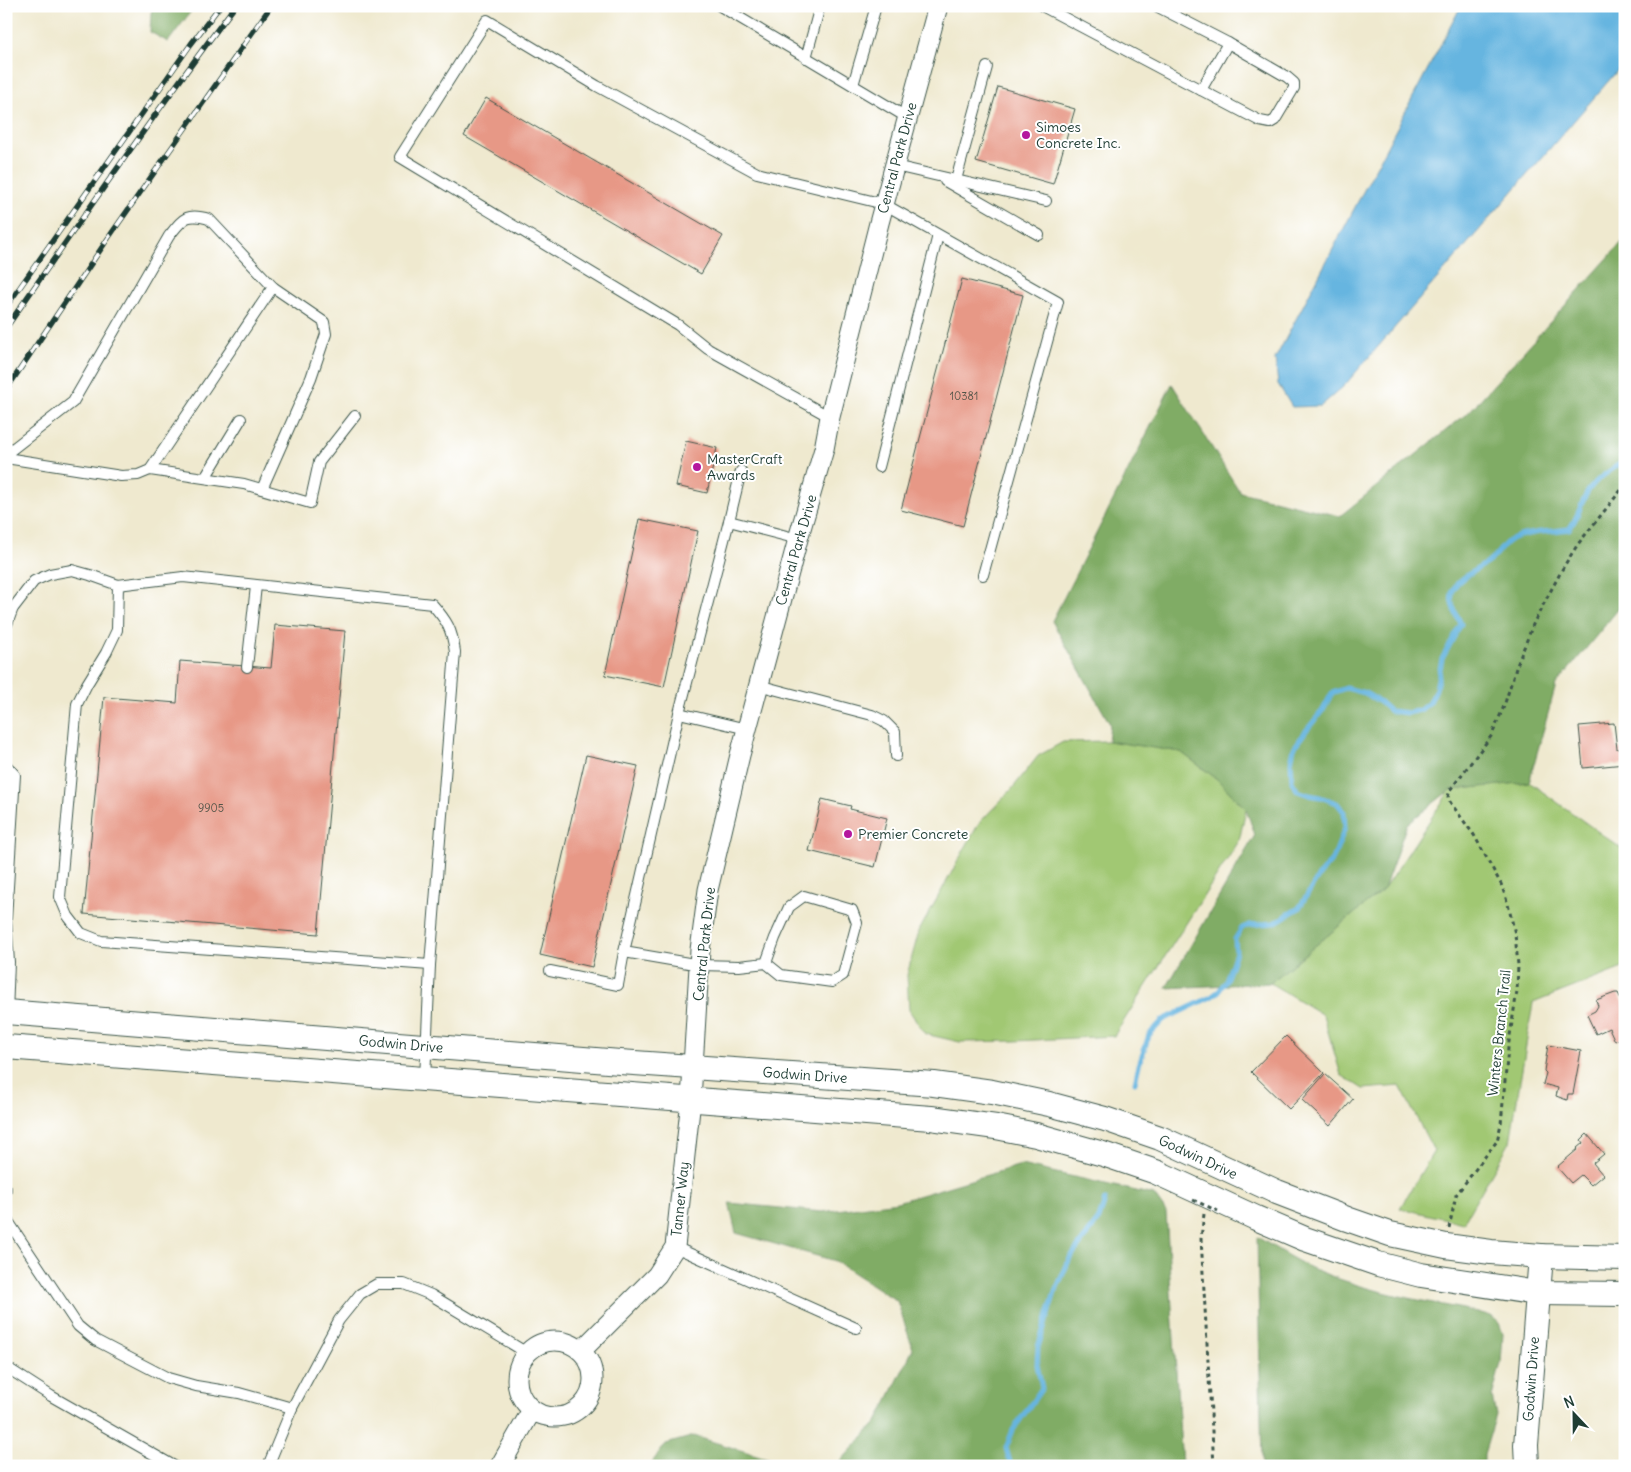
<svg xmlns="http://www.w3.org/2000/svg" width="1631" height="1472" font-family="Delius,sans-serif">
  <rect width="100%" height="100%" fill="#fff"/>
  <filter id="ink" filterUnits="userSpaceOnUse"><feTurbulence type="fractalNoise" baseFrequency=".02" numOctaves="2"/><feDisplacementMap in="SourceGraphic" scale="10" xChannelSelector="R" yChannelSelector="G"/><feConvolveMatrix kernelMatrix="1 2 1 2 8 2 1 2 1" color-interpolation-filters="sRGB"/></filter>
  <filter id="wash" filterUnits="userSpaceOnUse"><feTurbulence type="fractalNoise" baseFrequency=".0096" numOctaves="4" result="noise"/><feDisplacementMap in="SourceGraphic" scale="20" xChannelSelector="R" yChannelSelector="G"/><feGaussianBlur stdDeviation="1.12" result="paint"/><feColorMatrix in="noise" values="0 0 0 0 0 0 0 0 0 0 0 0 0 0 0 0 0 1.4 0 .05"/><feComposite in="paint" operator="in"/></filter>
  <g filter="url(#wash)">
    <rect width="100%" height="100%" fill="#efe9cf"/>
    <g fill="#a1c873" stroke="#608254">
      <path d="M1108 741 1181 752 1217 779 1246 809 1239 841 1114 1036 1015 1041 960 1042 925 1034 909 1010 907 975 919 931 979 823 1012 789 1038 756 1063 742Z"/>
      <path d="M1529 782 1625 851V967L1533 1003 1510 1142 1463 1223 1400 1208 1434 1151 1400 1086 1363 1089 1341 1075 1323 1015 1270 983 1384 889 1450 790Z"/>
    </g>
    <g fill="#80ac65" stroke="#50744c">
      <path d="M153 6H195L168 42 150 32 151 13Z"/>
      <path d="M1625 239V601L1556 685 1529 782 1450 790 1407 824 1384 889 1270 983 1166 988 1255 835 1246 809 1217 779 1181 752 1108 741 1110 724 1052 621 1172 384 1240 492 1340 516 1470 411Z"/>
      <path d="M1021 1165 1154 1195 1166 1212 1182 1466H836L877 1422 913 1349 897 1301 835 1261 736 1233 729 1203 822 1212 897 1202Z"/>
      <path d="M1257 1237C1278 1249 1298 1263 1321 1272 1371 1293 1426 1301 1478 1312L1491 1316 1499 1323 1503 1334 1501 1363 1492 1397 1496 1415 1484 1454V1466H1262Z"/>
      <path d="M694 1436 793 1466H649L666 1444Z"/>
    </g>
    <path fill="#66b5e0" stroke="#42798a" d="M1461 6H1625V62L1344 386 1321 406 1292 407 1278 384 1275 359Z"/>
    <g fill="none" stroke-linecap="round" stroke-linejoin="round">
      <g stroke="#66b5e0" stroke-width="5">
        <path d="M1135 1082 1139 1065 1149 1035 1163 1020 1211 997 1219 991 1226 980 1231 967 1236 952 1235 939 1242 928 1249 925 1274 923 1299 908 1320 874 1333 859 1345 828 1344 812 1337 803 1320 797 1309 795 1298 791 1292 782 1291 762 1294 748 1305 732 1323 710 1332 693 1346 688 1365 693 1380 702 1390 711 1408 713 1420 710 1430 702 1436 689 1442 659 1461 624C1458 617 1453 609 1452 603 1447 580 1477 571 1491 560 1500 552 1504 541 1516 537 1534 531 1551 532 1569 529 1580 516 1581 499 1591 487 1599 476 1614 469 1625 460"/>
        <path d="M1011 1466 1006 1448 1013 1430 1042 1388 1037 1365 1038 1347 1055 1292 1070 1258 1099 1219 1105 1200"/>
      </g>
    </g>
    <g id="blocks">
      <g fill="#e79886">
        <path d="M998 87 1075 109 1053 184 976 162Z"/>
        <path d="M486 98 723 236 701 274 464 136Z"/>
        <path d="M962 279 1023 295 963 526 901 510Z"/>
        <path d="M686 441 717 448 707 493 676 486Z"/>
        <path d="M639 519 698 531 664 687 605 675Z"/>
        <path d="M275 625 345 631 318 934 84 914 104 697 177 703 180 661 271 668Z"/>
        <path d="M1614 723 1617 749 1625 748V764L1583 768 1579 726Z"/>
        <path d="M586 755 638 766 592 967 540 955Z"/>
        <path d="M822 799 851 806 850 809 887 818 875 867 809 851Z"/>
        <path d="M1615 993H1618L1625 1007V1037L1615 1041 1609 1028 1596 1034 1587 1015 1595 1011 1598 1006 1596 1000Z"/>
        <path d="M1286 1036 1324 1073 1289 1109 1251 1072Z"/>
        <path d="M1548 1045 1581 1051 1573 1094H1568L1567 1100 1556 1096 1558 1088 1543 1084 1546 1073 1544 1071Z"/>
        <path d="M1325 1074 1353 1099 1330 1126 1302 1100Z"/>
        <path d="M1587 1134 1604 1154 1593 1163 1603 1175 1591 1185 1581 1175 1571 1183 1557 1167 1578 1149 1577 1148 1583 1143 1581 1140Z"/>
      </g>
    </g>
  </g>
  <g filter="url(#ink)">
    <use href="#blocks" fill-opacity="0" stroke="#3e574b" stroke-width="1"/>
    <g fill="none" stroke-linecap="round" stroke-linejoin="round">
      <g stroke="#3e574b" stroke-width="12">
        <g id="service">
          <path d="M720 6 908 118"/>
          <path d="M1042 6 1201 90 1228 43 1156 6"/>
          <path d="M806 58 820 6"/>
          <path d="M853 85 876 6"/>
          <path d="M1201 90 1260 121 1270 123 1275 120 1294 88V83L1287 77 1228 43"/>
          <path d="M895 166 1046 201"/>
          <path d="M956 180 987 67"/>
          <path d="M945 181 1039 235"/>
          <path d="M830 417 708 349 678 325 400 157 487 20 597 86 757 173 884 204 1058 302 983 575"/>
          <path d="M6 454 73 402 169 236C183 219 186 212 209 219L273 287 150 470 138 475 121 476 6 458"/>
          <path d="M879 467 938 235"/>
          <path d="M150 470 244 484 310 503 319 462 355 416"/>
          <path d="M205 478 241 419"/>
          <path d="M262 489 311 378 326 334 324 322 273 287"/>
          <path d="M729 521 741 471"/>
          <path d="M6 613 14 607 34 581 50 574 72 570 90 575 118 585 183 577 432 604C447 621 452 629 455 652L430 965 101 941 81 933 68 916 60 897 77 704 87 684 106 653 117 630 118 585"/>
          <path d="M6 627 13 608"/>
          <path d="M247 667 256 586"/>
          <path d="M758 685 872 715 884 721 895 732 896 756"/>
          <path d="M679 713 747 729"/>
          <path d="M6 765 15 775 6 919"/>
          <path d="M6 919 9 962 7 1013"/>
          <path d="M766 963 775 938 789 907 804 896 852 910 857 923 843 975 832 982 781 975 766 963 739 966 700 965 624 952 679 713 729 521 798 539"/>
          <path d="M550 971 618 985 624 952"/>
          <path d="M425 1079 430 965"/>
          <path d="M6 1188V1190"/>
          <path d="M6 1218 78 1326 95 1340 168 1378 196 1386 239 1393 292 1408"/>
          <path d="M675 1247 856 1328"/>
          <path d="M6 1367 51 1396 174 1466"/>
          <path d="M268 1466 292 1408 339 1320 360 1294 377 1284H404L431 1295 527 1353"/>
        </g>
      </g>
      <g stroke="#3e574b" stroke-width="21">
        <g id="minor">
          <circle cx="555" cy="1379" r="38"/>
          <path d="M581 1351 657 1275 675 1247 691 1100 700 950 708 890 740 755 798 539 824 449 830 417 879 223 938 6"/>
          <path d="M500 1466 532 1410"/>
        </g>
      </g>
      <g stroke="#3e574b" stroke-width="26">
        <g id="tertiary">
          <path d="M6 1012 620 1062 934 1084 992 1092 1049 1104 1105 1119 1160 1138 1277 1192 1347 1219 1390 1234 1446 1246 1491 1252 1541 1256 1625 1258"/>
          <path d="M6 1047 931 1118 996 1127 1036 1135 1103 1154 1156 1172 1256 1218 1305 1239 1378 1264 1421 1275 1537 1293 1625 1294"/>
          <path d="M1527 1466 1526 1445 1541 1256"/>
        </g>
      </g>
      <g stroke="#3e574b" stroke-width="3" stroke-dasharray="4 4" stroke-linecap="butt">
        <path d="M1204 1214 1201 1238 1214 1466"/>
        <path d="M1449 1228 1456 1195 1497 1141 1501 1124 1508 1048 1517 991 1518 965 1515 934 1508 904 1501 884 1474 835 1450 802 1448 797 1450 790 1492 735 1504 706 1516 668 1534 622 1564 566 1578 544 1625 485"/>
      </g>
      <use href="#service" stroke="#fff" stroke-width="10"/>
      <use href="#minor" stroke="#fff" stroke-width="19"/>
      <use href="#tertiary" stroke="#fff" stroke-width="24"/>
      <g stroke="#1f3d34" stroke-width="5.5">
        <g id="rail">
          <path d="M6 307 191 44 220 6"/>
          <path d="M6 328C81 220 156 111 235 6"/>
          <path d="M6 390 109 237 271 6"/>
        </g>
      </g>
      <use href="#rail" stroke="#fff" stroke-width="4" stroke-dasharray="11" stroke-linecap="butt"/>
      <path stroke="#3e574b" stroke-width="3" stroke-dasharray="4 4" stroke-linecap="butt" d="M1193 1200 1218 1211"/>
    </g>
  </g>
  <g fill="#b5179e" stroke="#fff" stroke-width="2">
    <circle cx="1026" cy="135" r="5"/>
    <circle cx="697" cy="467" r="5"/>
    <circle cx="848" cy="834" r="5"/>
  </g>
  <g text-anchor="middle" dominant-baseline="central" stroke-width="4" stroke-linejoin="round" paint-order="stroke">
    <g font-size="11" fill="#515448">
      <text x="964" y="396">10381</text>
      <text x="211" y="808">9905</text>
    </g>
    <g font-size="14" fill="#1f3d34" stroke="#fff" text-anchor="start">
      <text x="1036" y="127">Simoes<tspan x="1036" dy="16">Concrete Inc.</tspan></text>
      <text x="707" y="459">MasterCraft<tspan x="707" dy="16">Awards</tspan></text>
      <text x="858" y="834">Premier Concrete</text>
    </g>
    <g font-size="14" fill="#1f3d34" stroke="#fff">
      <text transform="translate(897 158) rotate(-75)">Central Park Drive</text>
      <text transform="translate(796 550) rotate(-74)">Central Park Drive</text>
      <text transform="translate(704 944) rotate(-84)">Central Park Drive</text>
      <text transform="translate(1499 1033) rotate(-84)">Winters Branch Trail</text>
      <text transform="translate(401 1044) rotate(5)">Godwin Drive</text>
      <text transform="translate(805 1075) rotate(4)">Godwin Drive</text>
      <text transform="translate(1198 1157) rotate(25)">Godwin Drive</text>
      <text transform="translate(680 1199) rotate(-84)">Tanner Way</text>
      <text transform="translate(1531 1379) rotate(-86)">Godwin Drive</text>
    </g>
  </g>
  <rect width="1631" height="1472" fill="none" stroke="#fff" stroke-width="25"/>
  <g transform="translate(1574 1414) rotate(338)" stroke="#ffffff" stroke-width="4" paint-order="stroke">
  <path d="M0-4L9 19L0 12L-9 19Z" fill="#1f3d34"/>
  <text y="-8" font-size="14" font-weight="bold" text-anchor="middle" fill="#1f3d34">N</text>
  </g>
</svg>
